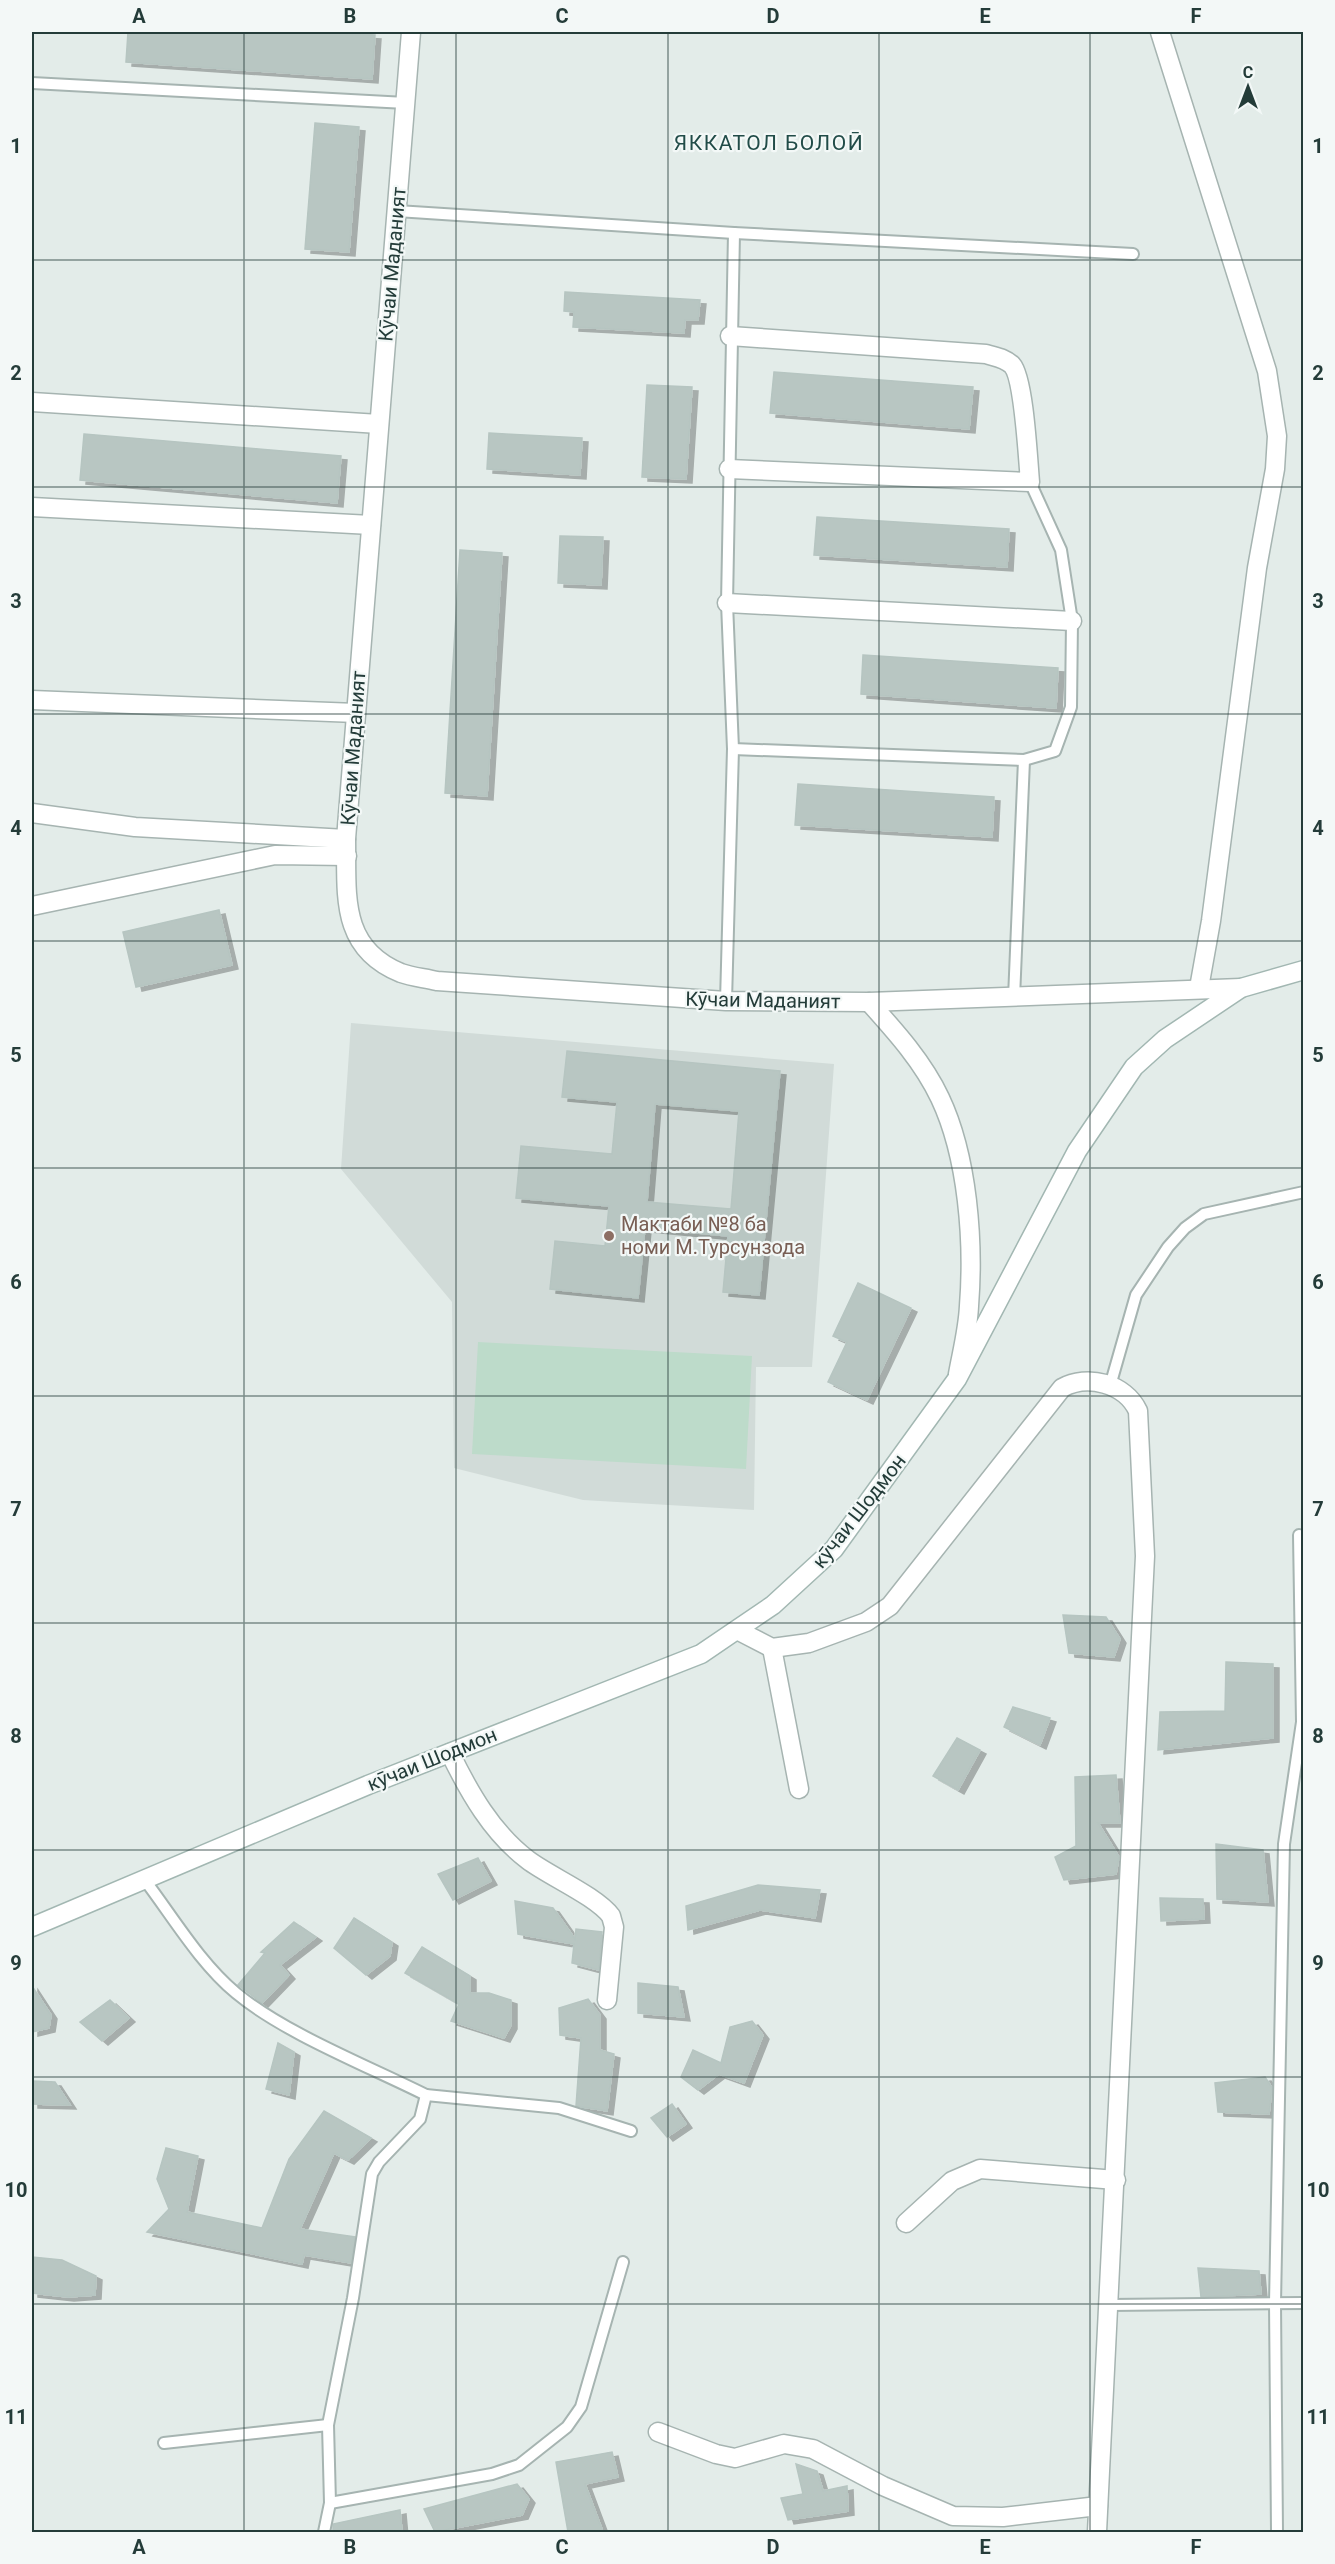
<svg xmlns="http://www.w3.org/2000/svg" width="1335" height="2564" font-family="Roboto,sans-serif">
  <defs>
    <filter id="shadow"><feDropShadow dx="6" dy="4" stdDeviation="0" flood-color="#0004"/></filter>
  </defs>
  <rect width="100%" height="100%" fill="#e3ece9"/>
  <path fill="#d1dbd8" d="M351 1023 834 1064 812 1367H756L754 1510 583 1500 454 1468 452 1302 341 1169Z"/>
  <path fill="#bddbca" d="M478 1342 752 1356 746 1469 472 1454Z"/>
  <g fill="#b8c6c2" stroke="#b6c5c1" stroke-width="1.5" fill-rule="evenodd" filter="url(#shadow)">
    <path d="M128 32H324L375 35 372 79 126 62Z"/>
    <path d="M315 123 359 127 349 252 305 249Z"/>
    <path d="M565 292 700 300 698 320H685L684 333 573 327 574 312 564 311Z"/>
    <path d="M774 372 973 387 969 429 770 413Z"/>
    <path d="M647 385 692 387 686 479 642 477Z"/>
    <path d="M489 433 582 438 580 475 487 469Z"/>
    <path d="M84 434 341 456 337 503 80 480Z"/>
    <path d="M817 517 1009 529 1007 567 814 555Z"/>
    <path d="M560 536 603 537 601 585 558 583Z"/>
    <path d="M460 550 502 553 487 796 445 793Z"/>
    <path d="M863 655 1058 668 1056 708 861 694Z"/>
    <path d="M798 784 994 797 992 837 795 825Z"/>
    <path d="M219 910 232 965 136 987 123 932Z"/>
    <path d="M567 1051 780 1071 759 1295 723 1292 728 1236 645 1228 638 1298 550 1289 555 1241 605 1246 609 1206 516 1198 521 1146 612 1154 617 1102 562 1097ZM655 1104 739 1111 731 1209 647 1202Z"/>
    <path d="M858 1283 911 1308 867 1400 828 1382 847 1342 833 1336Z"/>
    <path d="M1063 1615 1106 1617 1120 1639 1114 1657 1069 1653Z"/>
    <path d="M1226 1662 1273 1664V1738L1158 1750 1160 1712 1225 1711Z"/>
    <path d="M1013 1707 1050 1718 1040 1745 1004 1727Z"/>
    <path d="M957 1738 980 1750 958 1790 933 1776Z"/>
    <path d="M1116 1775 1120 1823H1098L1119 1857 1116 1874 1064 1880 1055 1857 1076 1846 1075 1777Z"/>
    <path d="M1216 1844 1263 1850 1268 1902 1217 1899Z"/>
    <path d="M478 1858 491 1881 453 1900 438 1874Z"/>
    <path d="M758 1885 820 1890 815 1918 760 1910 688 1930 686 1906Z"/>
    <path d="M1160 1898 1203 1899 1204 1919 1161 1921Z"/>
    <path d="M515 1901 553 1908 575 1939 576 1929 602 1932 599 1970 572 1963 574 1944 518 1934Z"/>
    <path d="M354 1918 392 1942 390 1956 366 1975 334 1948Z"/>
    <path d="M294 1922 316 1937 280 1965 289 1975 262 2003 238 1985 265 1953 261 1952Z"/>
    <path d="M422 1947 470 1976V1993H489L511 2000V2025L504 2038 451 2021 459 2004 405 1973Z"/>
    <path d="M638 1983 678 1987 684 2017 638 2013Z"/>
    <path d="M32 1986 51 2015 49 2028 32 2032Z"/>
    <path d="M588 1999 600 2015V2050L614 2054 607 2111 576 2106 581 2038 560 2035 559 2008Z"/>
    <path d="M110 2000 129 2018 102 2041 80 2022Z"/>
    <path d="M752 2021 763 2035 744 2083 719 2074 698 2090 681 2077 693 2050 721 2063 730 2027Z"/>
    <path d="M278 2043 294 2052 289 2095 266 2089Z"/>
    <path d="M1265 2077 1272 2088 1269 2114 1218 2112 1215 2083Z"/>
    <path d="M32 2081 55 2082 70 2105 32 2104Z"/>
    <path d="M672 2104 686 2124 667 2137 651 2118Z"/>
    <path d="M324 2111 371 2138 348 2160 334 2153 300 2229 355 2237 351 2263 304 2255 302 2264 147 2232 169 2209 157 2179 166 2148 198 2156 187 2212 262 2228 289 2159Z"/>
    <path d="M32 2257 62 2260 96 2276 95 2295 68 2297 32 2293Z"/>
    <path d="M1198 2268 1259 2271 1261 2294 1201 2297Z"/>
    <path d="M612 2452 618 2477 585 2484 603 2532H568L556 2462Z"/>
    <path d="M796 2464 817 2471 823 2491 847 2486 848 2511 788 2520 781 2498 803 2494Z"/>
    <path d="M517 2484 529 2499 522 2515 435 2532 424 2509Z"/>
    <path d="M400 2510 402 2532H333V2524Z"/>
  </g>
  <g fill="none" stroke-linecap="round" stroke-linejoin="round">
    <g stroke="#a6b4b1" stroke-width="14">
      <g id="lane">
        <path d="M32 83 406 103"/>
        <path d="M397 211 734 233 1133 254"/>
        <path d="M733 749 1024 760 1055 751 1071 707 1072 621 1061 550 1030 482"/>
        <path d="M1014 998 1024 760"/>
        <path d="M726 1001 733 749 727 603 734 233"/>
        <path d="M1110 1386 1136 1295 1168 1247 1185 1228 1204 1214 1304 1192"/>
        <path d="M144 1879C173 1917 199 1962 236 1993 284 2033 368 2066 426 2095L420 2119 379 2162 372 2174 353 2298 328 2425 330 2503 324 2532"/>
        <path d="M426 2095 559 2108 631 2131"/>
        <path d="M1110 2305 1304 2303"/>
        <path d="M164 2443 328 2425"/>
        <path d="M330 2503 492 2474 519 2465 567 2427 581 2407 623 2262"/>
        <path d="M1277 2532 1275 2303 1284 1844 1302 1722 1299 1535"/>
      </g>
    </g>
    <g stroke="#a6b4b1" stroke-width="21">
      <g id="street">
        <path d="M411 32 346 839C347 894 339 948 401 973 412 977 425 978 437 981L726 1001 869 1002 1241 988"/>
        <path d="M1160 32 1267 371 1277 436 1275 469 1257 568 1211 921 1199 988"/>
        <path d="M32 402 379 424"/>
        <path d="M729 469 1030 482C1028 460 1024 378 1012 365 1005 358 995 357 986 354L730 336"/>
        <path d="M32 507 371 525"/>
        <path d="M727 603 1072 621"/>
        <path d="M32 700 356 713"/>
        <path d="M32 813 135 827 346 839"/>
        <path d="M32 906 275 855 347 856"/>
        <path d="M869 1002C896 1032 923 1062 940 1098 968 1157 974 1242 969 1306 968 1329 962 1352 958 1374"/>
        <path d="M737 1630 772 1648 809 1643 866 1622 890 1606 1062 1388C1087 1374 1125 1383 1138 1411L1145 1556 1097 2532"/>
        <path d="M772 1648 799 1789"/>
        <path d="M450 1753C469 1792 492 1833 528 1860 549 1876 596 1896 611 1916L614 1927 607 2000"/>
        <path d="M906 2223 952 2181 980 2169 1116 2180"/>
        <path d="M658 2432 716 2454 735 2458 784 2444 813 2449 883 2486 953 2516 1003 2517 1098 2506"/>
      </g>
    </g>
    <g stroke="#a2b7b2" stroke-width="21">
      <path id="secondary" d="M32 1927 368 1785 701 1654 773 1605 834 1549 957 1379 1077 1151 1134 1067 1165 1039 1241 988 1304 970"/>
    </g>
    <use href="#lane" stroke="#fff" stroke-width="10"/>
    <use href="#street" stroke="#fff" stroke-width="18"/>
    <use href="#secondary" stroke="#fff" stroke-width="18"/>
  </g>
  <path fill="none" stroke="#243c39" stroke-width="1.5" stroke-opacity="0.55" d="M244 32V2532M456 32V2532M668 32V2532M879 32V2532M1090 32V2532M32 260H1304M32 487H1304M32 714H1304M32 941H1304M32 1168H1304M32 1396H1304M32 1623H1304M32 1850H1304M32 2077H1304M32 2304H1304"/>
  <circle fill="#8d6e63" stroke="#f3f8f7" stroke-width="2" cx="609" cy="1236" r="6"/>
  <g text-anchor="middle" dominant-baseline="central" stroke-width="4.5" stroke-linejoin="round" paint-order="stroke">
    <g font-size="20" fill="#243c39" stroke="#f3f8f7">
      <text transform="translate(392 264) rotate(-85)">Кӯчаи Маданият</text>
      <text transform="translate(353 748) rotate(-86)">Кӯчаи Маданият</text>
      <text transform="translate(763 1000) rotate(1)">Кӯчаи Маданият</text>
      <text transform="translate(859 1511) rotate(-52)">кӯчаи Шодмон</text>
      <text transform="translate(432 1759) rotate(-22)">кӯчаи Шодмон</text>
    </g>
    <g font-size="20" fill="#785e54" stroke="#f3f8f7" text-anchor="start">
      <text x="621" y="1224">Мактаби №8 ба<tspan x="621" dy="23">номи М.Турсунзода</tspan></text>
    </g>
    <g font-size="21" letter-spacing="1.5" fill="#214c48" stroke="#f3f8f7">
      <text x="769" y="143">ЯККАТОЛ БОЛОӢ</text>
    </g>
  </g>
  <rect width="1335" height="2564" fill="none" stroke="#f3f8f7" stroke-width="66"/>
  <g transform="translate(1248 87)" stroke="#f3f8f7" stroke-width="4.5" paint-order="stroke">
  <path d="M0-4.5L10 22L0 15L-10 22Z" fill="#243c39"/>
  <text y="-9" font-size="16" font-weight="bold" text-anchor="middle" fill="#243c39">С</text>
  </g>
  <rect x="33" y="33" width="1269" height="2498" fill="none" stroke="#243c39" stroke-width="2"/>
  <g font-size="20" text-anchor="middle" font-weight="bold" fill="#243c39">
    <text x="139" y="23">A</text>
    <text x="350" y="23">B</text>
    <text x="562" y="23">C</text>
    <text x="773" y="23">D</text>
    <text x="985" y="23">E</text>
    <text x="1196" y="23">F</text>
    <text x="16" y="153">1</text>
    <text x="1318" y="153">1</text>
    <text x="16" y="380">2</text>
    <text x="1318" y="380">2</text>
    <text x="16" y="608">3</text>
    <text x="1318" y="608">3</text>
    <text x="16" y="835">4</text>
    <text x="1318" y="835">4</text>
    <text x="16" y="1062">5</text>
    <text x="1318" y="1062">5</text>
    <text x="16" y="1289">6</text>
    <text x="1318" y="1289">6</text>
    <text x="16" y="1516">7</text>
    <text x="1318" y="1516">7</text>
    <text x="16" y="1743">8</text>
    <text x="1318" y="1743">8</text>
    <text x="16" y="1970">9</text>
    <text x="1318" y="1970">9</text>
    <text x="16" y="2197">10</text>
    <text x="1318" y="2197">10</text>
    <text x="16" y="2424">11</text>
    <text x="1318" y="2424">11</text>
    <text x="139" y="2554">A</text>
    <text x="350" y="2554">B</text>
    <text x="562" y="2554">C</text>
    <text x="773" y="2554">D</text>
    <text x="985" y="2554">E</text>
    <text x="1196" y="2554">F</text>
  </g>
</svg>
